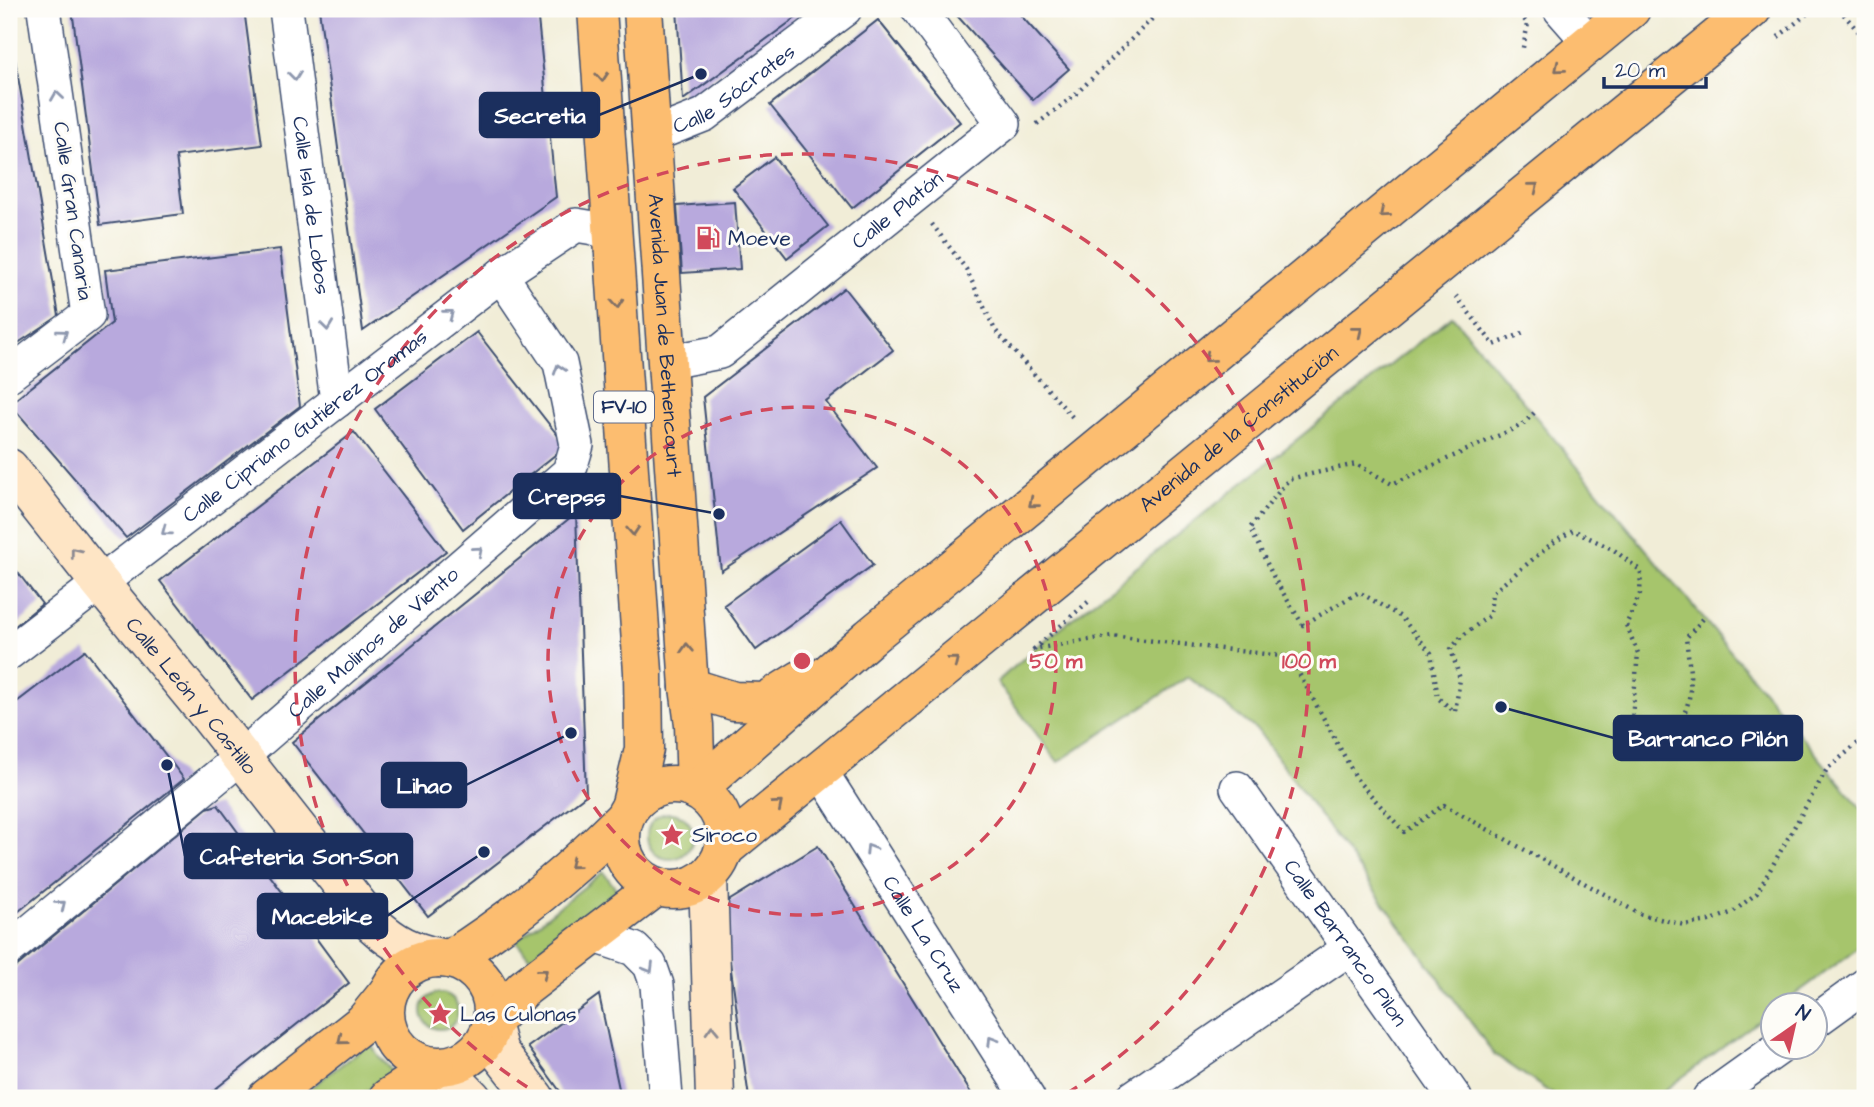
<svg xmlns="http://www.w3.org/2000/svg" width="1874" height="1107" font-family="'Architects Daughter',sans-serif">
  <rect width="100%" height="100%" fill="#fdfcf7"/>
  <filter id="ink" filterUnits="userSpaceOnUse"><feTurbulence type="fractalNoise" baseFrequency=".0143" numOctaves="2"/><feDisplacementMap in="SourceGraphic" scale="14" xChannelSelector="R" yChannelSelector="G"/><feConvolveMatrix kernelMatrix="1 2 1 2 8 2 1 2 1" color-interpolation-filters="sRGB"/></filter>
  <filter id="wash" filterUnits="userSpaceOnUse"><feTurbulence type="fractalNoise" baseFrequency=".00686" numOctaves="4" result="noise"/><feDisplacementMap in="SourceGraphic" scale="28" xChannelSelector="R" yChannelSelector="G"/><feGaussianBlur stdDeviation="1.57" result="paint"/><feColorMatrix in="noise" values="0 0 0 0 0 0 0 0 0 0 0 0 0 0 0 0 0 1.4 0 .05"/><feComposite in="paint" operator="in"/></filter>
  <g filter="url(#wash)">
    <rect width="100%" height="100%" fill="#f1edd7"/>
    <g fill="#a6c56c" stroke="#607a65" stroke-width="2">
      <path d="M1452 316 1865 813V943L1781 1005 1772 1006V1011L1654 1098H1558L1494 1054 1258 731 1188 677 1058 762 997 682 1034 649Z"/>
      <circle cx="670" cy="836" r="23"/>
      <path d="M603 872 617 890 530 958 516 941Z"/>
      <circle cx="440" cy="1011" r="18"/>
      <path d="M370 1043 380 1058 394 1073 357 1098H297Z"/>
    </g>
    <g id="blocks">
      <g fill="#b8a9dd">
        <path d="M72 9H244L262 145 176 156 183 214 100 225Z"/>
        <path d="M319 9H537L556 197 363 331Z"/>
        <path d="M677 9H808L683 100Z"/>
        <path d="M951 9H1015L1069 69 1033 100Z"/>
        <path d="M878 20 960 122 852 208 770 105Z"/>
        <path d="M9 24 59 316 9 349Z"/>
        <path d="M774 157 828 226 787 258 733 188Z"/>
        <path d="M735 202 740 269 682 273 677 206Z"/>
        <path d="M280 249 300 406 126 538 10 404 112 323 105 270Z"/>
        <path d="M844 288 893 350 826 402 877 468 721 571 703 397Z"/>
        <path d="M477 332 566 446 463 529 375 409Z"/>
        <path d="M354 432 446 551 252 700 160 581Z"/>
        <path d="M576 513 586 795 428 916 292 742Z"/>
        <path d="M841 520 873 565 756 650 724 605Z"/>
        <path d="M9 561 42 604 9 631Z"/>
        <path d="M85 650 184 779 9 919V708Z"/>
        <path d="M218 805 349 983 204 1098H9V973L207 808Z"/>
        <path d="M818 846 974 1098H749L722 905Z"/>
        <path d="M599 995 621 1098H565L528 1047Z"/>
      </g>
    </g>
  </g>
  <g filter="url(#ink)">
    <use href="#blocks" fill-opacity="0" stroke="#3b4c70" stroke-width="2"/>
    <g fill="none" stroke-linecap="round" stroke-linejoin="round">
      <g stroke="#3b4c70" stroke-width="36">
        <g id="street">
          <path id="s1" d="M286 9 337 401"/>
          <path d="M1560 9 1589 42"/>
          <path id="s2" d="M651 136 704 115 845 9"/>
          <path id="s3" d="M668 362 720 352 1004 124 918 9"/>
          <path d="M9 375 88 315 44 9"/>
          <path id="s4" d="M9 653 501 275 576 225 594 228 612 234"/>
          <path id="s5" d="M820 770 1028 1098"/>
          <path id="s6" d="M1237 788 1455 1098"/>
          <path d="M592 935 634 949 650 965 657 985 666 1098"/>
          <path id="s7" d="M9 949 241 757 569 472 577 445 560 363 501 275"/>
          <path d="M1814 1022 1865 985"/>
          <path d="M1132 1098 1350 948"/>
          <path d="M1709 1098 1779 1048"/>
        </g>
      </g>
      <g stroke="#3b4c70" stroke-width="41">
        <g id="secondary">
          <path id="s8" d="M9 468 99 582 202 707 373 924C396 945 410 951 440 958"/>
          <path d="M708 877 715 1098"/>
          <path d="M492 1027 499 1052 535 1098"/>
          <path d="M441 1067 472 1098"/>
        </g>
      </g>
      <g stroke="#3b4c70" stroke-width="41">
        <g id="primary">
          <path d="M597 9 643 672 644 749 631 804"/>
          <path id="s9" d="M643 9 689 687 694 725 696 790"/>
          <path d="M689 687 734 701 765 702 800 680"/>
          <circle cx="673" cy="837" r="52"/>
          <path d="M696 790 870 637 1631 9"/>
          <path id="s10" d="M725 848 1752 9"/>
          <circle cx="439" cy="1012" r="54"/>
          <path d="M450 959C512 920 572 870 624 818"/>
          <path d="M494 1020 524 988 656 887"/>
          <path d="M267 1098 364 1022 389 991"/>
          <path d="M388 1098 436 1067"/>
        </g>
      </g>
      <g stroke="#3b4c70" stroke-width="4.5" stroke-dasharray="2 5" stroke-linecap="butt">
        <path d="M1515 9 1528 24 1522 52"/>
        <path d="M1839 9 1865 39"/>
        <path d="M1778 37 1813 9"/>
        <path d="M1037 124 1075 95 1162 9"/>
        <path d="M932 224 966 269 995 330 1075 420"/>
        <path d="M1456 296 1494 345 1523 333"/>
        <path d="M1534 413 1522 425 1392 484 1356 464 1289 479 1250 528 1275 580 1303 625 1359 592 1401 617 1431 653 1438 698 1455 712 1460 679 1451 649 1461 637 1490 615 1492 593 1550 545 1573 530 1614 550 1641 571 1640 594 1626 625 1638 653 1631 730 1651 746C1699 717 1692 687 1686 638L1703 619"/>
        <path d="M1088 602 1034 649 1112 636 1290 657 1358 781 1404 832 1444 805 1640 914 1684 925 1709 921 1733 912 1757 893 1827 769 1863 739"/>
      </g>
      <use href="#street" stroke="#fff" stroke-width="33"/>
      <use href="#secondary" stroke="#fee5c5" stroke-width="38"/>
      <use href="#primary" stroke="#fcbd6f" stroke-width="38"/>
    </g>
    <defs><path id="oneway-chevron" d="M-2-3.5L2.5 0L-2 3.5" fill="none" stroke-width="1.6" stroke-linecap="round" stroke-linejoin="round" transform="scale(1.75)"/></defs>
    <g stroke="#806f66">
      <use href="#oneway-chevron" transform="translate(1559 68) rotate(140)"/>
      <use href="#oneway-chevron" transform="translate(602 77) rotate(86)"/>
      <use href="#oneway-chevron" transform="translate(1534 187) rotate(-39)"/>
      <use href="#oneway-chevron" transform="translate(1384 213) rotate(140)"/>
      <use href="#oneway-chevron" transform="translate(617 304) rotate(86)"/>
      <use href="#oneway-chevron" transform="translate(1358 331) rotate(-39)"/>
      <use href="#oneway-chevron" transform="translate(1209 358) rotate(140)"/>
      <use href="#oneway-chevron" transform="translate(1033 503) rotate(141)"/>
      <use href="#oneway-chevron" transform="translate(633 531) rotate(86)"/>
      <use href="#oneway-chevron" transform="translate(687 648) rotate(-93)"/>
      <use href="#oneway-chevron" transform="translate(954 661) rotate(-39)"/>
      <use href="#oneway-chevron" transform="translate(778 805) rotate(-41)"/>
      <use href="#oneway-chevron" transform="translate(574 864) rotate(141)"/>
      <use href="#oneway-chevron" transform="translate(543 973) rotate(-38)"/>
      <use href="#oneway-chevron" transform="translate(342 1040) rotate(141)"/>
    </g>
    <g stroke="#8d97ae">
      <use href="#oneway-chevron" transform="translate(295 76) rotate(83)"/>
      <use href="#oneway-chevron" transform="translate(57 96) rotate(-98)"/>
      <use href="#oneway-chevron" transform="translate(449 314) rotate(-38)"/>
      <use href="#oneway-chevron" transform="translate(327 326) rotate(83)"/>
      <use href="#oneway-chevron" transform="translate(63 334) rotate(-37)"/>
      <use href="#oneway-chevron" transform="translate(559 369) rotate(-108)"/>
      <use href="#oneway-chevron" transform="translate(166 531) rotate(143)"/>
      <use href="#oneway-chevron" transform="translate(478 551) rotate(-41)"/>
      <use href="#oneway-chevron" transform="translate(870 849) rotate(-122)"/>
      <use href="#oneway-chevron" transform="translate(61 905) rotate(-39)"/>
      <use href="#oneway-chevron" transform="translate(649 968) rotate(59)"/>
      <use href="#oneway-chevron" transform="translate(992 1041) rotate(-122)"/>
    </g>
    <g stroke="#8c8a92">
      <use href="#oneway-chevron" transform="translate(75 552) rotate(-128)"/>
      <use href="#oneway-chevron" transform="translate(712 1030) rotate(-92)"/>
    </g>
  </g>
  <g fill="none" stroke="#d1495b" stroke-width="3.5" stroke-dasharray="12 9">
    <circle cx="802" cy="661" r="254"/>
    <path d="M545 1098A507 507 0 1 1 1059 1098"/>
  </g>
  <defs>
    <g id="fuel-bare" transform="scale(1.89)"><path d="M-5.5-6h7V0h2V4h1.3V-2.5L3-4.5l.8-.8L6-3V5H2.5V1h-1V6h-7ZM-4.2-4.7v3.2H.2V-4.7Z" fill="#d1495b" stroke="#fdfcf7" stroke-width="2.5" paint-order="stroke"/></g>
    <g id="sight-bare" transform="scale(1.89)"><path d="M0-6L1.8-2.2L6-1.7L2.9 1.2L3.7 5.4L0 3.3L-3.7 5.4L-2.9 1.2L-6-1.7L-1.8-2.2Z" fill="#d1495b" stroke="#fdfcf7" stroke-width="2.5" paint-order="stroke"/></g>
  </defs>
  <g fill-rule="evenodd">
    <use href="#fuel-bare" x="708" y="238"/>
    <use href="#sight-bare" x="672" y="835"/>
    <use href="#sight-bare" x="440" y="1014"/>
  </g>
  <g text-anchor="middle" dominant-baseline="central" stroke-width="6" stroke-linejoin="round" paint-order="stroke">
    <rect fill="#fdfcf7" stroke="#5f6c8c" stroke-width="2" x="594" y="391.5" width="60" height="31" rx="5"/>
    <g font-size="19" font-weight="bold" fill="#1b2f5e">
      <text x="624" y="407">FV-10</text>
    </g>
    <g font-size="21" fill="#1b2f5e" stroke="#fdfcf7">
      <text stroke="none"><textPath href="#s2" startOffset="96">Calle Sócrates</textPath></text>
      <text stroke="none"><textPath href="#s1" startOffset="198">Calle Isla de Lobos</textPath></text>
      <text stroke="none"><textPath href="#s3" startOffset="280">Calle Platón</textPath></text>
      <text transform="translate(73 211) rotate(82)">Calle Gran Canaria</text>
      <text stroke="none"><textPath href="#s9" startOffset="327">Avenida Juan de Bethencourt</textPath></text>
      <text stroke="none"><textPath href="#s4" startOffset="373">Calle Cipriano Gutiérez Oramas</textPath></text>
      <text stroke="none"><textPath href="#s10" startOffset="663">Avenida de la Constitución</textPath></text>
      <text stroke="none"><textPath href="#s7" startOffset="476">Calle Molinos de Viento</textPath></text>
      <text stroke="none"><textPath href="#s8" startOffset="292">Calle León y Castillo</textPath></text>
      <text stroke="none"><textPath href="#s5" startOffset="194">Calle La Cruz</textPath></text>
      <text stroke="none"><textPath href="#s6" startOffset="189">Calle Barranco Pilon</textPath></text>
    </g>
    <g font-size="21" fill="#1b2f5e" stroke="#fdfcf7" text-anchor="start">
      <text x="728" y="238">Moeve</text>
      <text x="692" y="835">Siroco</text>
      <text x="460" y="1014">Las Culonas</text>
    </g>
  </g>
  <circle cx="802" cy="661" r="10" fill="#d1495b" stroke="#fdfcf7" stroke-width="3.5"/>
  <g font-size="21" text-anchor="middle" font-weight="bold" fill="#d1495b" stroke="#fdfcf7" stroke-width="6" stroke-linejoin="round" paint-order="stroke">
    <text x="1056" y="668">50 m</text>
    <text x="1309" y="668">100 m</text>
  </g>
  <path fill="none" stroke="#1b2f5e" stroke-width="2.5" d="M701 74L599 115M719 514L620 496M1501 707L1614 738M571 733L466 785M167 765L185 856M484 852L387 916"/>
  <g fill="#1b2f5e" stroke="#fdfcf7" stroke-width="2.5">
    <circle cx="701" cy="74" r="7"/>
    <circle cx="719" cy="514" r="7"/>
    <circle cx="1501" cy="707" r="7"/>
    <circle cx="571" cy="733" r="7"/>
    <circle cx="167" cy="765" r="7"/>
    <circle cx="484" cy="852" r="7"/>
  </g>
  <g fill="#1b2f5e" stroke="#1b2f5e" stroke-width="2.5">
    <rect x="480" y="93" width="119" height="44" rx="7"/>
    <rect x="514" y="474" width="106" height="44" rx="7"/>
    <rect x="1614" y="716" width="188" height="44" rx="7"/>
    <rect x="382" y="763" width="84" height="44" rx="7"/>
    <rect x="185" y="834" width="227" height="44" rx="7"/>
    <rect x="258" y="894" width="129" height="44" rx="7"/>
  </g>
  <g font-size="23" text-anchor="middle" font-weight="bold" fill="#fff">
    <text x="540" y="123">Secretia</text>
    <text x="567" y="504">Crepss</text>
    <text x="1708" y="746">Barranco Pilón</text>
    <text x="424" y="793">Lihao</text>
    <text x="299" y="864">Cafeteria Son-Son</text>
    <text x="322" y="924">Macebike</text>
  </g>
  <rect width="1874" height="1107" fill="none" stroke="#fdfcf7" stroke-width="35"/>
  <g transform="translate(1794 1026) rotate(34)"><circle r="33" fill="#fdfcf7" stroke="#a3aaba" stroke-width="2"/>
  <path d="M0-5L12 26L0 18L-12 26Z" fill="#d1495b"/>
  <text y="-10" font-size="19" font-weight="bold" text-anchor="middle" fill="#1b2f5e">N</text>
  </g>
  <path d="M1604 77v10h102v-10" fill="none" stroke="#1b2f5e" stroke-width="3.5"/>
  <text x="1615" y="77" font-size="21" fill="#1b2f5e" stroke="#fdfcf7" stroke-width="5" paint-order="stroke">20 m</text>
</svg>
